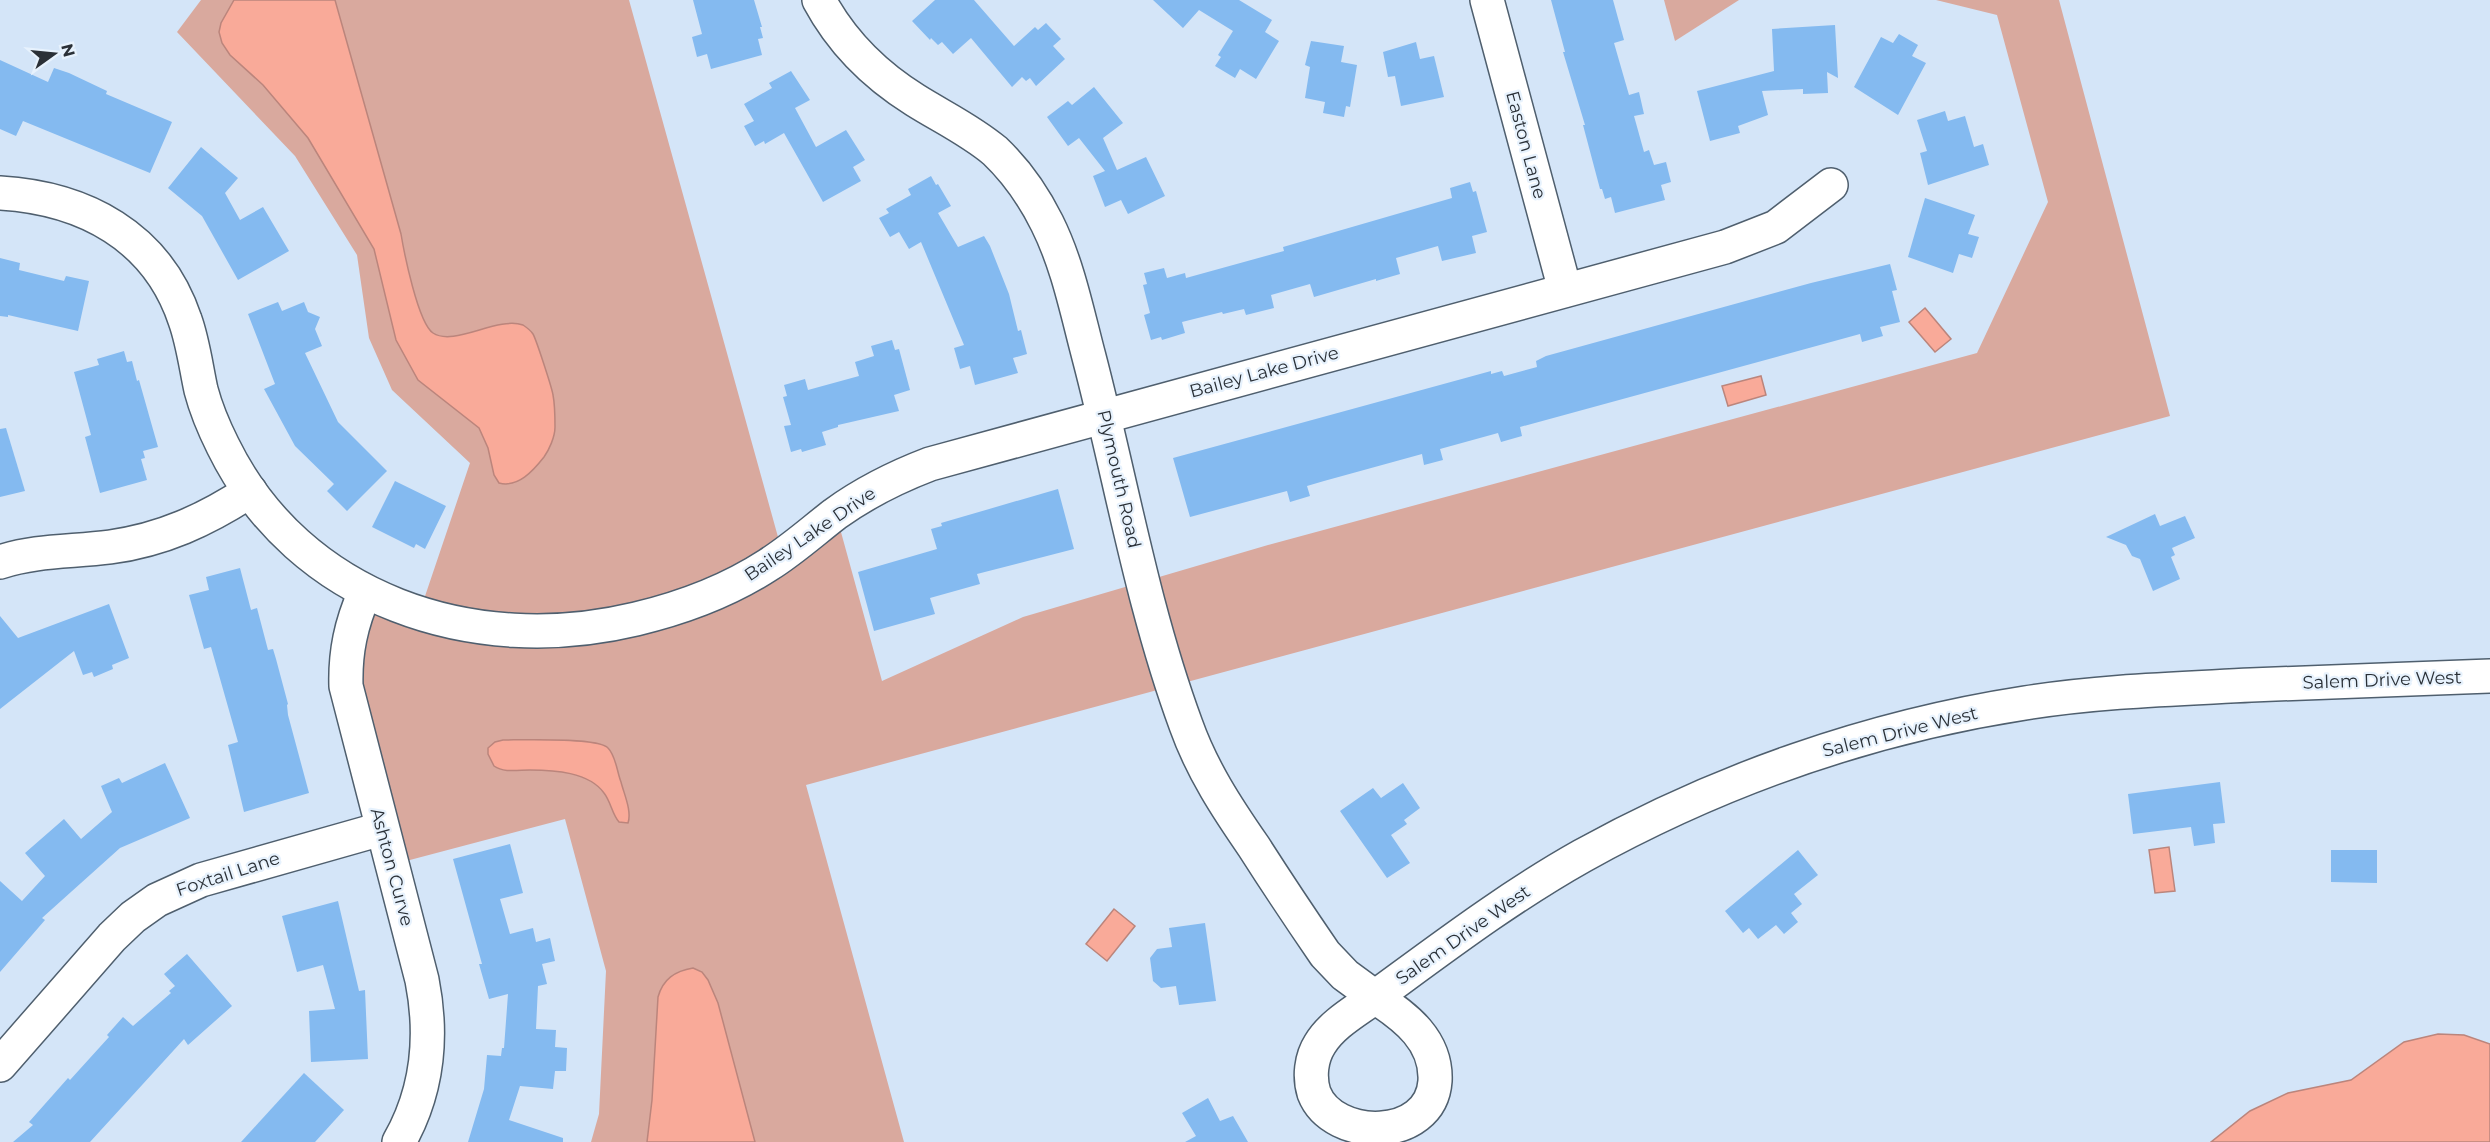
<svg xmlns="http://www.w3.org/2000/svg" width="2490" height="1142" font-family="Montserrat,sans-serif">
  <rect width="100%" height="100%" fill="#d4e5f8"/>
  <g fill="#d9a99e">
    <path d="M201 0H629L783 555 836 514 882 681 1023 617 1268 545 1977 353 2048 202 1997 15 1936 0H2059L2170 416 806 785 904 1142H591L599 1114 606 971 565 819 391 865 348 700 365 592 419 614 470 463 392 390 369 338 357 255 295 156 177 32Z"/>
    <path d="M1664 0H1739L1675 41Z"/>
  </g>
  <g fill="#f9aa99" stroke="#bb857c" stroke-width="1.5">
    <path d="M234 0H335L401 234C404 252 418 323 433 333 454 347 497 316 523 325 526 327 531 331 533 334 536 339 552 388 553 395 555 405 555 417 555 427 555 437 549 450 544 457 533 471 518 488 499 483L494 475 488 448 479 428 418 380 396 340 374 249 308 138 263 85 230 55 222 43 219 32 221 23Z"/>
    <path d="M1925 308 1951 339 1935 352 1909 322Z"/>
    <path d="M1761 376 1766 395 1728 406 1722 386Z"/>
    <path d="M503 740C521 740 599 737 608 748 616 756 617 772 621 782 624 794 632 811 628 823L619 822C612 814 611 802 604 793 589 772 554 770 530 770 518 770 504 773 494 766L488 754V748L495 742Z"/>
    <path d="M2169 847 2175 891 2155 893 2149 850Z"/>
    <path d="M1114 909 1135 926 1107 961 1086 944Z"/>
    <path d="M693 968 702 972 708 980 718 1003 755 1142H647L652 1100 658 997C663 979 675 971 693 968Z"/>
    <path d="M2438 1034 2464 1035 2490 1044V1142H2211L2250 1111 2288 1093 2351 1080 2404 1042Z"/>
  </g>
  <g fill="#84baf0">
    <path d="M693 0H754L762 27H760L763 38 758 39 762 55 711 69 707 54 697 57 692 37 702 34Z"/>
    <path d="M935 0H974L1014 46 1035 27 1038 30 1046 23 1061 39 1053 46 1065 59 1036 86 1030 78 1026 81 1022 77 1012 87 971 38 953 54 942 42 938 45 931 38 930 40 912 21Z"/>
    <path d="M1153 0H1239L1272 20 1265 32 1279 41 1256 79 1240 69 1235 78 1215 66 1221 57 1218 55 1233 31 1199 10 1183 28Z"/>
    <path d="M1551 0H1613L1624 40 1614 43 1629 95 1639 92 1644 114 1634 116 1644 152 1649 150 1654 165 1666 162 1671 182 1661 185 1665 200 1615 213 1611 197 1605 199 1602 189H1600L1583 125H1585L1563 52H1565Z"/>
    <path d="M1835 25 1838 78 1827 72 1828 93 1803 94V89L1762 91 1768 115 1738 126 1740 133 1710 141 1697 91 1774 71 1772 29Z"/>
    <path d="M1899 34 1918 45 1912 56 1926 63 1898 115 1854 87 1881 37 1893 43Z"/>
    <path d="M1311 41 1344 46 1341 62 1357 65 1350 107 1346 106 1344 117 1323 113 1325 102 1305 98 1310 67 1305 65Z"/>
    <path d="M1416 42 1420 59 1434 56 1444 97 1401 106 1395 76 1388 77 1383 52Z"/>
    <path d="M0 60 48 82 54 68 69 73 107 91 106 94 172 122 150 173 23 121 16 136 0 129Z"/>
    <path d="M791 71 810 100 795 108 816 147 846 130 865 160 853 167 861 181 823 202 784 133 765 144 764 141 755 146 744 126 754 121 744 104 772 88 769 83Z"/>
    <path d="M1094 87 1123 123 1103 138 1117 170 1146 157 1165 196 1128 214 1121 200 1105 207 1093 176 1105 171 1079 138 1068 146 1047 117 1068 101 1072 105Z"/>
    <path d="M1945 111 1948 121 1965 116 1974 147 1983 144 1989 165 1928 185 1920 153 1927 151 1917 120Z"/>
    <path d="M201 147 238 178 225 193 240 220 263 207 289 251 238 280 202 216 168 188Z"/>
    <path d="M931 176 936 185 938 184 951 206 938 213 958 247 984 236 990 246 1009 294 1018 331 1021 330 1027 354 1013 358 1018 373 975 385 970 366 960 369 954 348 964 345 921 242 909 249 899 232 890 237 879 218 889 213 886 209 911 195 908 189Z"/>
    <path d="M1470 182 1473 192 1476 191 1487 232 1472 236 1476 253 1442 261 1438 246 1396 258 1400 274 1376 281V279L1314 297 1310 284 1271 295 1274 308 1246 315 1244 309 1223 314 1222 312 1182 322 1185 333 1162 340 1161 337 1151 340 1144 315 1150 313 1143 285 1147 284 1144 273 1164 268 1167 278 1185 273 1186 278 1284 251 1283 247 1452 198 1450 188Z"/>
    <path d="M1925 198 1975 215 1968 234 1979 237 1972 258 1959 254 1953 273 1908 257Z"/>
    <path d="M0 258 20 263 19 270 64 281 66 276 89 281 78 331 8 315V317L0 316Z"/>
    <path d="M1890 264 1897 290 1892 291 1900 322 1880 327 1883 336 1862 342 1860 334 1520 427 1522 436 1501 442 1498 433 1440 449 1443 460 1424 465 1422 454 1324 481 1307 486 1310 496 1290 502 1287 491 1190 517 1173 458 1491 371V374L1502 371 1504 376 1537 367 1536 361 1546 356 1811 283Z"/>
    <path d="M278 302 282 311 304 302 308 312 320 317 315 329 322 346 305 353 338 422 387 471 347 511 327 491 334 484 295 446 264 389 275 384 248 314Z"/>
    <path d="M892 340 895 350 899 349 910 390 894 395 899 411 838 425V427L822 432 826 445 802 452 801 449 791 452 784 426 791 425 783 397 787 396 784 385 805 379 808 390 859 376 855 362 874 356 871 346Z"/>
    <path d="M124 351 127 362 132 361 137 381 139 380 158 447 143 451 145 458 141 459 147 480 100 493 85 437 91 435 74 372 99 365 97 359Z"/>
    <path d="M6 428 25 491 0 497V429Z"/>
    <path d="M395 481 446 506 425 549 416 544 414 548 372 527Z"/>
    <path d="M1058 489 1074 549 977 574 980 584 930 598 935 614 874 631 858 572 937 549 931 529 942 526 941 523Z"/>
    <path d="M2155 514 2160 526 2185 516 2195 538 2172 548 2175 555 2171 557 2180 579 2153 591 2140 559 2132 556 2126 545 2106 537Z"/>
    <path d="M240 568 251 610 257 608 268 650 273 649 276 659 288 704 287 705 288 715 309 793 244 812 228 745 238 742 211 647 204 649 189 595 209 590 206 577Z"/>
    <path d="M109 604 129 658 112 665 113 669 94 677 92 672 83 675 74 651 0 709V616L18 638Z"/>
    <path d="M165 763 190 818 120 848 42 918 45 920 0 972V881L22 901 45 876 25 853 64 819 81 839 112 812 101 786 119 778 122 783Z"/>
    <path d="M2220 782 2225 823 2213 824 2215 843 2194 846 2191 827 2133 834 2128 794Z"/>
    <path d="M1403 783 1420 808 1404 820 1407 824 1391 835 1410 863 1387 878 1340 811 1373 788 1381 798Z"/>
    <path d="M510 844 523 893 500 899 510 934 533 928 536 942 550 938 555 961 542 964 547 984 538 986 536 1029 556 1030 555 1047 567 1048 566 1071H555L553 1089 520 1086 509 1120 563 1138V1142H468L484 1089 487 1055 501 1056 502 1048H504L508 994 489 999 479 964H482L453 859Z"/>
    <path d="M1798 850 1818 875 1794 894 1802 904 1791 913 1798 922 1784 934 1776 925 1758 939 1749 928 1743 933 1725 911Z"/>
    <path d="M2331 850H2377V883L2331 882Z"/>
    <path d="M338 901 359 991 365 990 368 1059 311 1062 309 1011 335 1009 323 965 297 972 282 916Z"/>
    <path d="M1205 923 1216 1001 1179 1005 1176 986 1161 988 1153 981 1150 958 1157 949 1172 947 1169 928Z"/>
    <path d="M187 954 232 1006 188 1045 184 1039 90 1142H13L33 1125 29 1122 68 1078 70 1080 109 1037 107 1035 123 1017 133 1026 171 993 169 991 175 986 164 974Z"/>
    <path d="M304 1073 344 1110 315 1142H241Z"/>
    <path d="M1208 1098 1220 1121 1233 1116 1248 1142H1185L1196 1136 1182 1113Z"/>
  </g>
  <g fill="none" stroke-linecap="round" stroke-linejoin="round">
    <g stroke="#4f5f6e" stroke-width="36">
      <g id="minor">
        <path d="M819 0C841 41 875 75 915 100 942 117 970 130 995 151 1016 171 1034 197 1047 223 1068 265 1077 312 1089 357 1121 479 1142 606 1186 725 1202 770 1227 808 1254 847 1277 883 1301 919 1325 954L1345 975 1375 997C1442 948 1509 897 1582 856 1719 780 1870 727 2025 703 2100 691 2176 689 2251 685 2331 682 2410 679 2490 676"/>
        <path d="M1487 0 1565 290"/>
        <path d="M0 193C84 198 157 236 185 320 193 342 196 367 201 390 206 409 214 428 223 446 299 601 474 658 636 619 682 608 728 591 768 565 792 550 813 531 835 514 864 493 896 477 930 464L1725 247 1776 227 1831 185"/>
        <path d="M0 562C36 550 72 552 110 547 162 540 206 520 250 491"/>
        <path d="M365 592C351 624 345 652 346 686L422 980C433 1036 428 1091 399 1142"/>
        <path d="M1375 997C1406 1017 1437 1041 1435 1081 1431 1142 1333 1142 1314 1093 1309 1077 1311 1058 1320 1044 1332 1024 1356 1011 1375 997Z"/>
        <path d="M0 1065 112 937 133 917 157 900 201 880 381 829"/>
      </g>
    </g>
    <use href="#minor" stroke="#fff" stroke-width="33"/>
  </g>
  <g text-anchor="middle" dominant-baseline="central" stroke-width="4.5" stroke-linejoin="round" paint-order="stroke">
    <g font-size="18" fill="#2a3037" stroke="#e7f2fd">
      <text transform="translate(1526 145) rotate(75)">Easton Lane</text>
      <text transform="translate(1264 372) rotate(-15)">Bailey Lake Drive</text>
      <text transform="translate(1119 479) rotate(77)">Plymouth Road</text>
      <text transform="translate(810 534) rotate(-34)">Bailey Lake Drive</text>
      <text transform="translate(2382 680) rotate(-2)">Salem Drive West</text>
      <text transform="translate(1900 732) rotate(-14)">Salem Drive West</text>
      <text transform="translate(392 867) rotate(75)">Ashton Curve</text>
      <text transform="translate(228 874) rotate(-18)">Foxtail Lane</text>
      <text transform="translate(1463 935) rotate(-35)">Salem Drive West</text>
    </g>
  </g>
  <g transform="translate(54 54) rotate(75)" stroke="#e7f2fd" stroke-width="4.5" paint-order="stroke">
  <path d="M0-4.5L10 22L0 15L-10 22Z" fill="#2a3037"/>
  <text y="-9" font-size="16" font-weight="bold" text-anchor="middle" fill="#2a3037">N</text>
  </g>
</svg>
